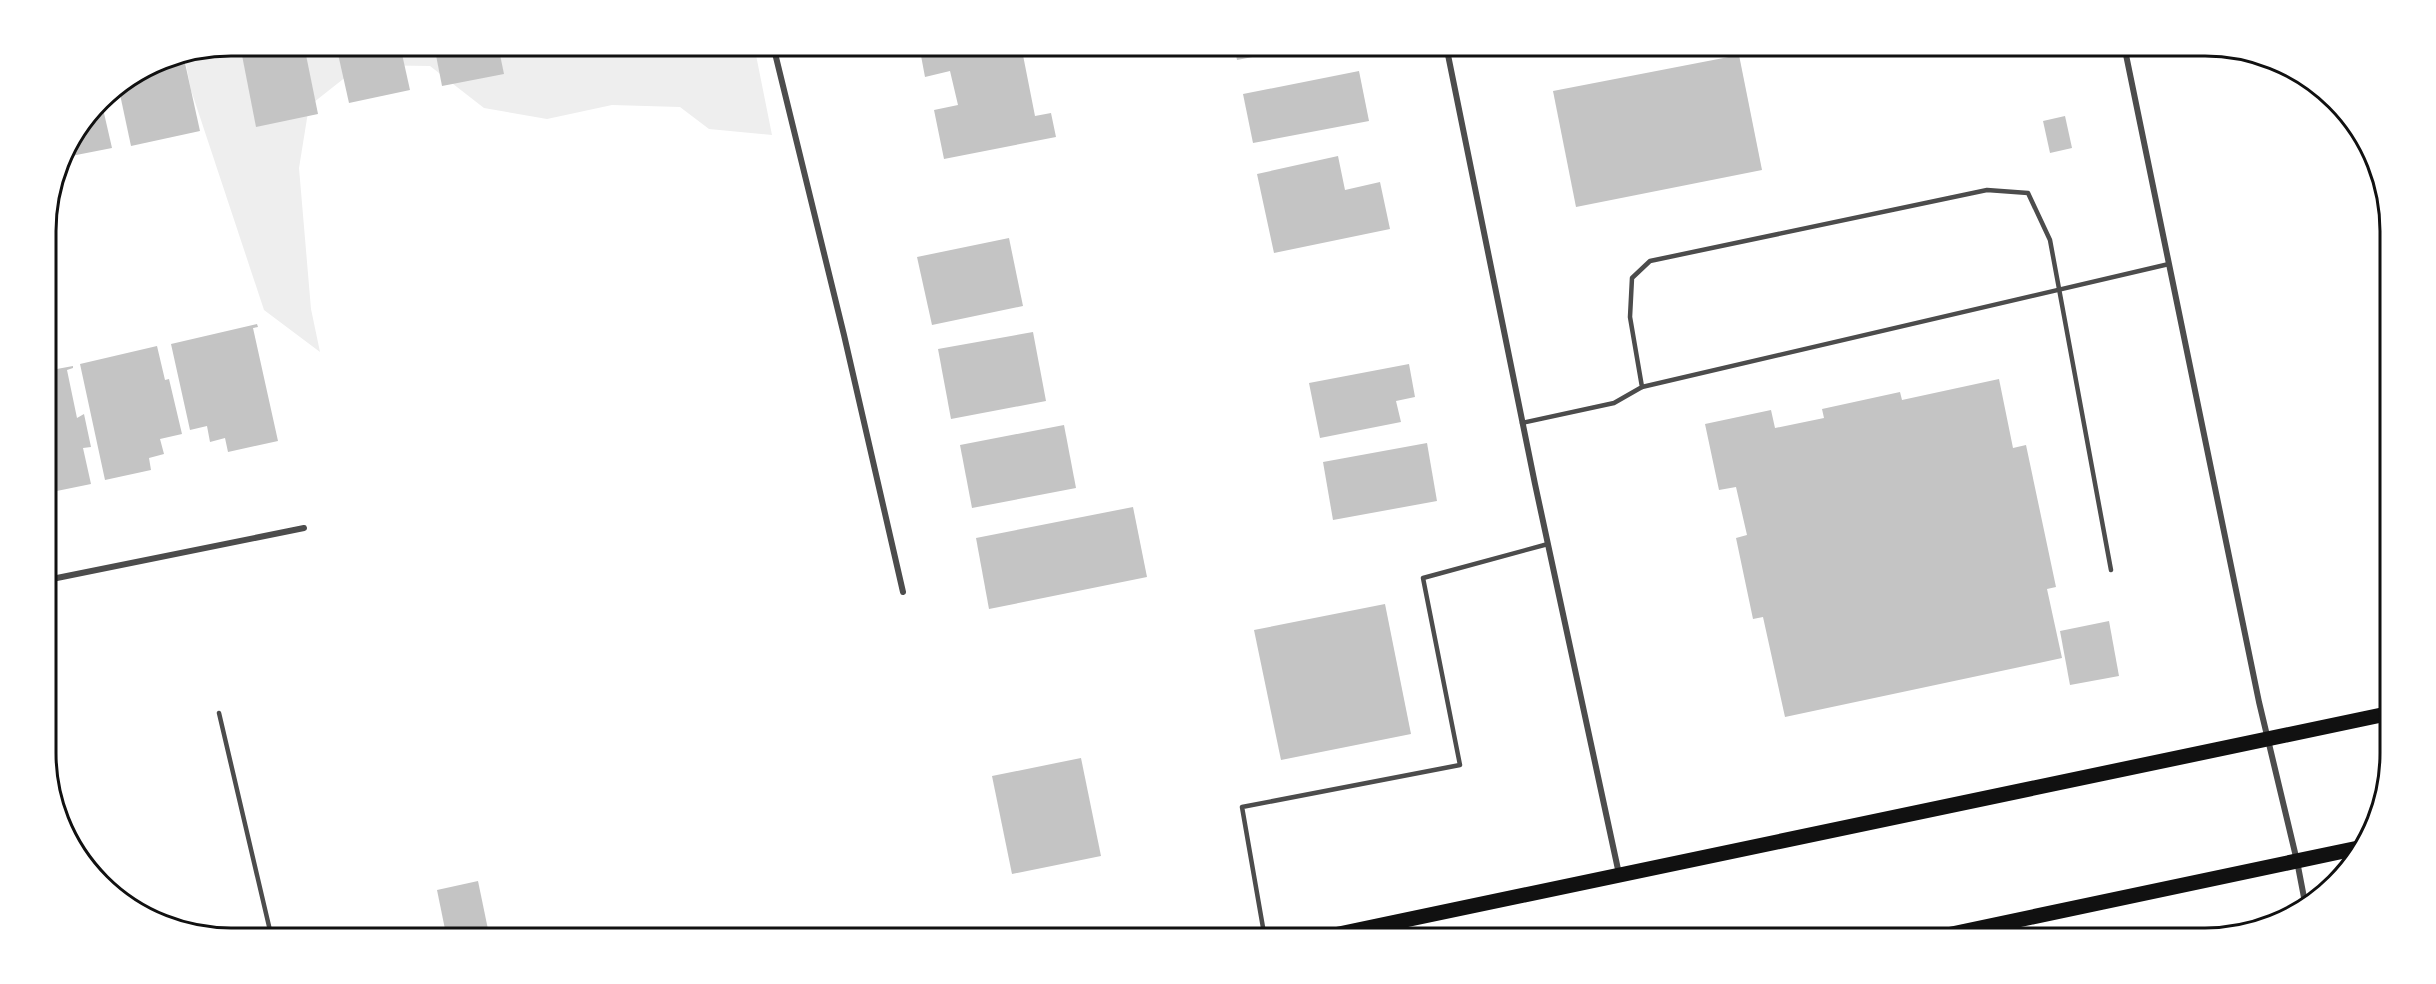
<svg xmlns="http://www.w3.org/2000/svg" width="2436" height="984" font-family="'Public Sans',sans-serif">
  <rect width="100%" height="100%" fill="#fff"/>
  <path fill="#eee" d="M230 45H754L772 135 709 129 680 107 612 105 547 119 484 108 430 66 361 65 309 106 299 168 311 309 320 352 264 310 191 90 184 54Z"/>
  <g fill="#c4c4c4">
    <path d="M240 45H304L318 114 256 127Z"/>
    <path d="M336 45H400L410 90 349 103Z"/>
    <path d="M434 45H498L504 74 442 86Z"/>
    <path d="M919 45H1021L1035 116 1051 113 1056 137 944 159 934 110 958 105 950 71 925 77Z"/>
    <path d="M1234 45H1310V46L1237 60Z"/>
    <path d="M183 54 200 131 131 146 118 85 160 59Z"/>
    <path d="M1739 55 1762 170 1576 207 1553 91Z"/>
    <path d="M1359 71 1369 121 1253 143 1243 94Z"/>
    <path d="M101 100 112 148 61 158 64 148Z"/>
    <path d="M2065 116 2072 148 2050 153 2043 121Z"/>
    <path d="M1338 156 1345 190 1380 182 1390 229 1274 253 1257 174Z"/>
    <path d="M1009 238 1023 306 932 325 917 257Z"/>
    <path d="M257 324 258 327 253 328 278 441 228 452 225 438 210 442 207 426 190 430 171 344Z"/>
    <path d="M1033 332 1046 401 951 419 938 349Z"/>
    <path d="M157 346 165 380 169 379 182 434 160 439 164 454 149 458 151 470 105 480 80 364Z"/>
    <path d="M1409 364 1415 397 1396 401 1401 422 1320 438 1309 383Z"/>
    <path d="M73 366V368L67 370 77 418 84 414 91 447 83 448 91 484 47 493 46 371Z"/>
    <path d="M1999 379 2013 448 2026 445 2056 587 2047 589 2062 658 1785 717 1763 617 1753 619 1736 538 1747 535 1736 487 1719 490 1705 424 1771 410 1775 428 1824 418 1822 409 1900 392 1902 400Z"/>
    <path d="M1064 425 1076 488 972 508 960 445Z"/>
    <path d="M1427 443 1437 501 1333 520 1323 462Z"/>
    <path d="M1133 507 1147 577 989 609 976 538Z"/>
    <path d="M1385 604 1411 734 1281 760 1254 630Z"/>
    <path d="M2109 621 2119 676 2070 685 2060 631Z"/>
    <path d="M1081 758 1101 856 1012 874 992 776Z"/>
    <path d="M478 881 490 939H447L437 890Z"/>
  </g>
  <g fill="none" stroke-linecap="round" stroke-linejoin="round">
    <g stroke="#4c4c4c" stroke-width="4.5">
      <path d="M1642 387 2169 264"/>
      <path d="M1522 423 1614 403 1642 387 1630 317 1632 278 1650 261 1987 190 2028 193 2050 240 2111 570"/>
      <path d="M219 713 272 939"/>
      <path d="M1265 939 1242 807 1460 765 1423 578 1548 544"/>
    </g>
    <g stroke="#4c4c4c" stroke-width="6">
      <path d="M773 45 844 335 903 592"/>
      <path d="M1446 45 1535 484 1619 874"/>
      <path d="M2124 45 2259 702 2297 861 2306 908"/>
      <path d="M47 580 304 528"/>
    </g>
    <g stroke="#111" stroke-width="15">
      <path d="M1315 939 2391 713"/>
      <path d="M1928 939 2363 847"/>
    </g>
  </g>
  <path d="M0 0H2436V984H0ZM231 56H2205A175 175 0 0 1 2380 231V753A175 175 0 0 1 2205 928H231A175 175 0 0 1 56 753V231A175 175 0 0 1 231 56Z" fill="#fff" fill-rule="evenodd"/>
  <path fill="none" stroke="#111" stroke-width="3" d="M231 56H2205A175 175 0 0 1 2380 231V753A175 175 0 0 1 2205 928H231A175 175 0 0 1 56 753V231A175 175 0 0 1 231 56Z"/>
</svg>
